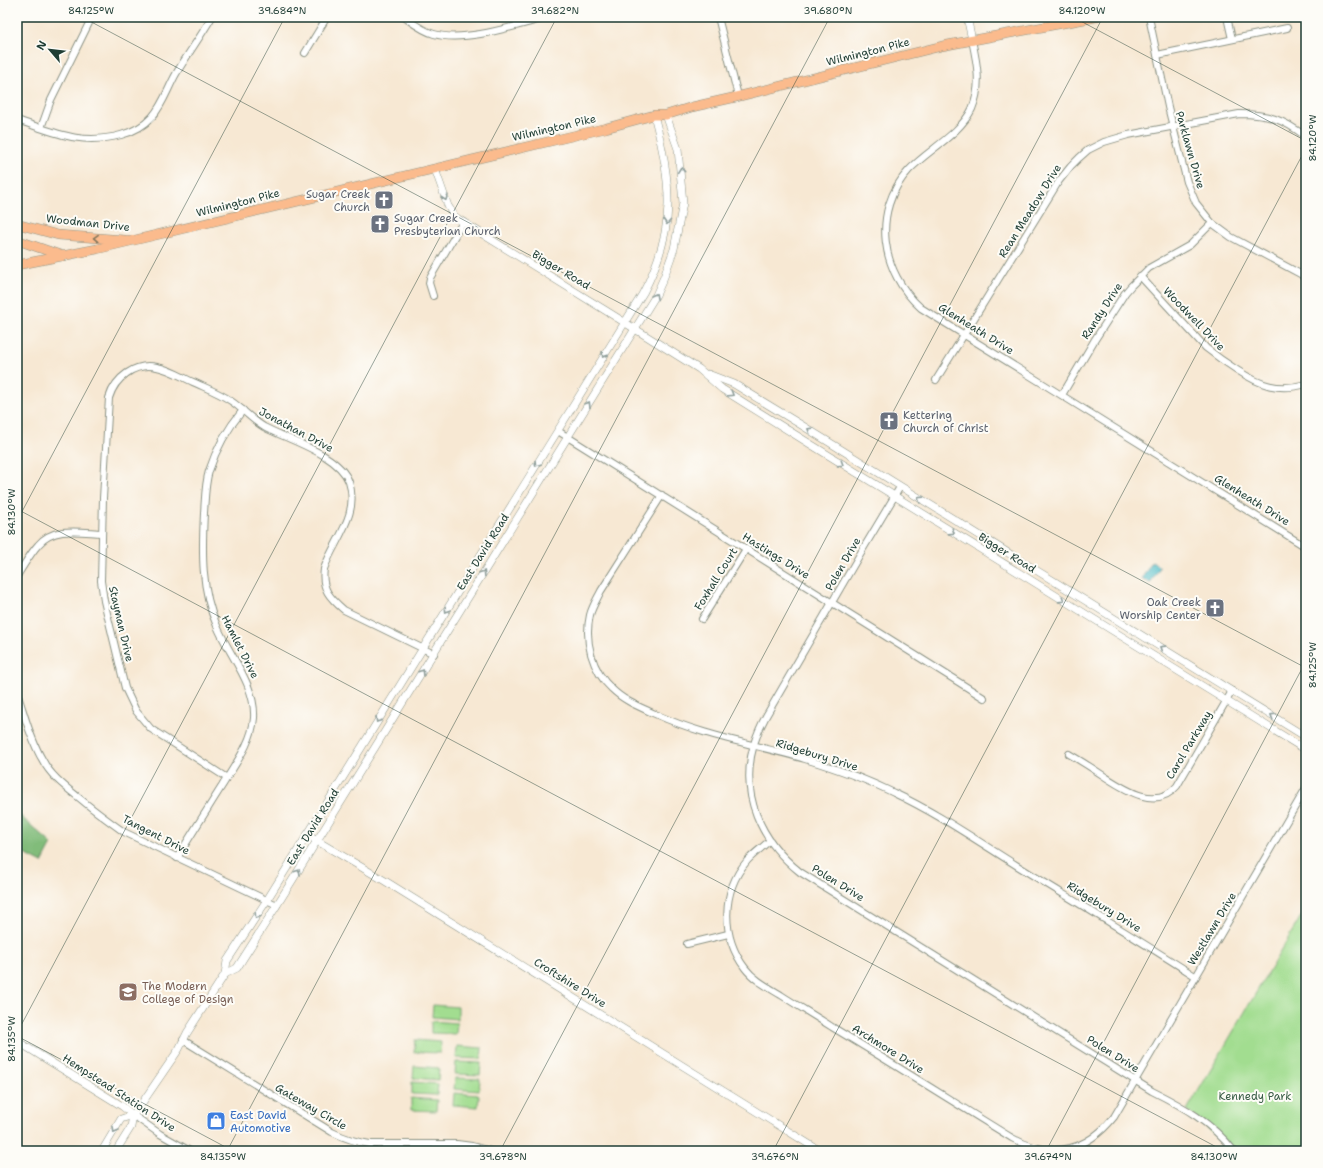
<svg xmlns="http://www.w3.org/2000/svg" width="1323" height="1168" font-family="'Shantell Sans',sans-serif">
  <rect width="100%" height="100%" fill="#fdfcf7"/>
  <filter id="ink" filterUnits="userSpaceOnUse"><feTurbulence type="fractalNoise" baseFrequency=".025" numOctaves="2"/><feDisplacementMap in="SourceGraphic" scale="8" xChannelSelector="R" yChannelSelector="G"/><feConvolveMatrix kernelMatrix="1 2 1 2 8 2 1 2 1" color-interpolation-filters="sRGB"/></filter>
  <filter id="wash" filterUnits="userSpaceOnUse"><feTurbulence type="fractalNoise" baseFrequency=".012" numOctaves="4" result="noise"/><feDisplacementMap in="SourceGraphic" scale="16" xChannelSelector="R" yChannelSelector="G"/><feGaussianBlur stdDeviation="0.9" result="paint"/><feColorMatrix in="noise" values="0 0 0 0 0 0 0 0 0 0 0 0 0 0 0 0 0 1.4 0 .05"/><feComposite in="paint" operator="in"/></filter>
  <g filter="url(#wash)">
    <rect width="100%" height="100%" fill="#f7e8d3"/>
    <g fill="#a2dd90" stroke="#608d62">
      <path d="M1306 908V1151H1234L1187 1110Z"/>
      <path d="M433 1005 458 1007V1019L432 1017Z"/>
      <path d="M431 1021 457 1023 456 1034 431 1033Z"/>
      <path d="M415 1040 441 1042 440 1053 414 1052Z"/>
      <path d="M457 1046 482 1048 481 1059 456 1058Z"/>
      <path d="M456 1062 481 1063 480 1075 455 1074Z"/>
      <path d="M414 1066 439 1068 438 1080 413 1078Z"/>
      <path d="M455 1078 480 1079 479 1091 454 1089Z"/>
      <path d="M412 1082 438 1084 437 1095 412 1094Z"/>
      <path d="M454 1093 479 1095 478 1107 453 1105Z"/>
      <path d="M411 1098 437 1100 436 1111 411 1110Z"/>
    </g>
    <path fill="#81bc7a" stroke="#507c57" d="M17 813 52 844 42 863 17 850Z"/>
    <path fill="#4dbbc6" stroke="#367c7d" d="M1152 562 1160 567 1150 583 1142 578Z"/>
  </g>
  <g filter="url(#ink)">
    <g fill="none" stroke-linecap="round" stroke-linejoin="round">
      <g stroke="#8b9284" stroke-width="8">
        <g id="minor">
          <path d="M404 17C414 24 423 31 434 34 466 43 517 25 549 17"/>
          <path d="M718 17 738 96"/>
          <path d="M1149 17 1168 107 1187 182 1196 203 1212 223 1231 237 1306 277"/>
          <path d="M1227 17 1232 39"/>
          <path d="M972 40C977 63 982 86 972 109 960 134 928 150 909 170 871 211 881 273 921 308L1306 547"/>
          <path d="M305 53 327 17"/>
          <path d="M1157 55 1287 28"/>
          <path d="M17 120C54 132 80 146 121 135 132 132 144 126 152 117 163 105 168 88 176 74 187 55 201 36 212 17"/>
          <path d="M41 128 51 100 92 17"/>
          <path d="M1140 276 1206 348C1216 356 1226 363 1237 370 1260 385 1278 392 1306 384"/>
          <path d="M433 296 429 283 430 278 463 222"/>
          <path d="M936 380 1059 181 1071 166 1079 158 1088 150 1104 142 1128 135 1239 114C1267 114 1284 119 1306 137"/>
          <path d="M1062 395 1094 341 1125 293 1131 286 1149 268 1190 245 1212 223"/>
          <path d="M558 431 984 698"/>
          <path d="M900 487 863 549 766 716C761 725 757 734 754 744 739 795 761 841 800 872L1152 1091C1184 1107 1211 1122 1234 1151"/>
          <path d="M662 495 601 591C597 599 592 607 590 615 584 641 592 671 612 689 624 701 640 707 655 714 703 736 754 744 805 759 835 768 866 779 894 793 937 813 976 840 1016 865 1076 902 1136 938 1195 976"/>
          <path d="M17 576C24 565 30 554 38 545 54 526 80 532 102 533"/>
          <path d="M702 619 746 549"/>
          <path d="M17 693C25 715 30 739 42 759 51 777 67 788 83 801 96 812 110 822 124 832L277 905"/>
          <path d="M1069 754C1081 761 1092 768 1104 776 1124 789 1156 811 1177 786L1232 691"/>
          <path d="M227 778 151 729 136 711 125 688 104 601 101 581 103 498 109 398C115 378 135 362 157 367 169 369 182 377 193 382 206 388 220 393 231 401 243 409 252 420 264 427 288 440 339 454 349 482 360 515 334 540 324 569 321 589 330 598 344 610L434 654"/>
          <path d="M769 841C762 848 753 854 747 861 721 892 721 936 745 968 754 980 768 987 781 995 798 1006 815 1016 832 1027 892 1063 952 1101 1012 1138 1051 1159 1086 1152 1114 1117L1306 788"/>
          <path d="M177 858C192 833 207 810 222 786 235 764 252 743 254 718 256 685 229 655 217 626 201 590 202 552 204 513 205 499 205 484 209 471 216 449 228 428 243 410"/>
          <path d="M687 944 728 934"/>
          <path d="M183 1040 332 1132C344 1138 356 1142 370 1144H457L472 1146 491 1151"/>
          <path d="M133 1115 160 1134 190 1151"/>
        </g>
      </g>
      <g stroke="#8b9284" stroke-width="8">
        <g id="tertiary">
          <path d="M967 17 972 40"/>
          <path d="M435 169 448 206 455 217 463 222 616 317 699 369 722 389 807 442 1306 750"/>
          <path d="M708 374 734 384 803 426 1306 737"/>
          <path d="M307 835 385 881 820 1151"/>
          <path d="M225 974 237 968 277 905 656 295 664 277 674 249 683 203 678 149 666 115"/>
          <path d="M17 1041 122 1106 133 1115"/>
          <path d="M102 1151 121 1119 133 1115 140 1106 179 1049 187 1033 225 974 227 961 267 900 643 293C677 229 672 182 654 115"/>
          <path d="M116 1151 131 1127 133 1115"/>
        </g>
      </g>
      <g stroke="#8b9284" stroke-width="10">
        <g id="primary">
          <path d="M17 224 58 235 125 240"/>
          <path d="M17 240 63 256"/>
          <path d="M17 265 97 249 606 128 654 115H666L692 107 732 98 942 46 1096 17"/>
        </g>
      </g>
      <use href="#minor" stroke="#fff" stroke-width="6"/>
      <use href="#tertiary" stroke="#fff" stroke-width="7"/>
      <use href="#primary" stroke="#fbbb8d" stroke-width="9"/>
    </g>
    <defs><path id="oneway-chevron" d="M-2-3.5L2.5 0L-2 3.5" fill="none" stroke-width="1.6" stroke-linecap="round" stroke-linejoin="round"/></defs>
    <g stroke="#8f9e9a">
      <use href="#oneway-chevron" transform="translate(681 170) rotate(-96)"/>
      <use href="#oneway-chevron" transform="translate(445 198) rotate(71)"/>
      <use href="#oneway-chevron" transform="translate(667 222) rotate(94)"/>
      <use href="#oneway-chevron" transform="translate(655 296) rotate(-61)"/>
      <use href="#oneway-chevron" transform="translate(604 355) rotate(122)"/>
      <use href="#oneway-chevron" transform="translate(731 394) rotate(32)"/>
      <use href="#oneway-chevron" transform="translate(588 404) rotate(-58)"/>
      <use href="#oneway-chevron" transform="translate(810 430) rotate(-148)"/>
      <use href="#oneway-chevron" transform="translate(537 464) rotate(122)"/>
      <use href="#oneway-chevron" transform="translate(841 464) rotate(32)"/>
      <use href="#oneway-chevron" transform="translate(920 499) rotate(-148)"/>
      <use href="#oneway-chevron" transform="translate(952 532) rotate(32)"/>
      <use href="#oneway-chevron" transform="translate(483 573) rotate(-58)"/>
      <use href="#oneway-chevron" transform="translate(1062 600) rotate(32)"/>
      <use href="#oneway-chevron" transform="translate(447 610) rotate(122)"/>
      <use href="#oneway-chevron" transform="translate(1162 648) rotate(-148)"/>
      <use href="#oneway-chevron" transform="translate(422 672) rotate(-58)"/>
      <use href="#oneway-chevron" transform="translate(1273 716) rotate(-148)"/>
      <use href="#oneway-chevron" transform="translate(378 720) rotate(122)"/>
      <use href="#oneway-chevron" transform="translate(298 872) rotate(-58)"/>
      <use href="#oneway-chevron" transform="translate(257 916) rotate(123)"/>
      <use href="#oneway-chevron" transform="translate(115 1130) rotate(121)"/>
    </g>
    <use stroke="#82765c" href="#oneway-chevron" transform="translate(96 238) rotate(-177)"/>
  </g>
  <path fill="none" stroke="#1f3d34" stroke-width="1" stroke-opacity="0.45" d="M82 17 1306 668M1073 17 1306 141M17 509 1224 1151M17 521 285 17M17 1033 557 17M17 1036 233 1151M227 1151 830 17M500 1151 1103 17M773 1151 1306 148M1046 1151 1306 661"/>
  <defs>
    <g id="church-square" transform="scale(1)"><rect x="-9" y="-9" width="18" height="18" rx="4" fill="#6b7280" stroke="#fdfcf7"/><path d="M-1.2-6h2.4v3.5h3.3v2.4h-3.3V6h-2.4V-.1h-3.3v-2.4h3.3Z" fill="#fff"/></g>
    <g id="university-square" transform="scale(1)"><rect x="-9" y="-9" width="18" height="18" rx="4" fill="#8d6e63" stroke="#fdfcf7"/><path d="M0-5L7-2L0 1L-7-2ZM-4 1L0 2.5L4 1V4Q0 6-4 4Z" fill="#fff"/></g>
    <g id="shop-square" transform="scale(1)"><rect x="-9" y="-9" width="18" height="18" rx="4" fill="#3f7fe0" stroke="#fdfcf7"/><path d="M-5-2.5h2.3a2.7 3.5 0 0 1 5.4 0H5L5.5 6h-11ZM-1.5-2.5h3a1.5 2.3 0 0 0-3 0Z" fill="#fff"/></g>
  </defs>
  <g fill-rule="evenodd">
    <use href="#church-square" x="384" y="200"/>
    <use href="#church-square" x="380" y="224"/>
    <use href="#church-square" x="889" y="421"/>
    <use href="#church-square" x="1215" y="608"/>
    <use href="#university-square" x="128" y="992"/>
    <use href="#shop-square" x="216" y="1121"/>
  </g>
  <g text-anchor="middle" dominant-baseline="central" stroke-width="4" stroke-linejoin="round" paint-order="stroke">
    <g font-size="11" fill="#1f3d34" stroke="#fdfcf7">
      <text transform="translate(868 52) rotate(-14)">Wilmington Pike</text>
      <text transform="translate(554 128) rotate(-13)">Wilmington Pike</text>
      <text transform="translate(1190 150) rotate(74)">Parklawn Drive</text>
      <text transform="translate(238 203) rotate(-14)">Wilmington Pike</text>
      <text transform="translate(1030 211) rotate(-58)">Rean Meadow Drive</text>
      <text transform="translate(88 223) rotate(6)">Woodman Drive</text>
      <text transform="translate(561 270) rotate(31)">Bigger Road</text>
      <text transform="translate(1102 311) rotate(-57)">Randy Drive</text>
      <text transform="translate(1194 319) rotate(46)">Woodwell Drive</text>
      <text transform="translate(976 329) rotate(32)">Glenheath Drive</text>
      <text transform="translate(296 430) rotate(28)">Jonathan Drive</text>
      <text transform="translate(1252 500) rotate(32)">Glenheath Drive</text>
      <text transform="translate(483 552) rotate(-58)">East David Road</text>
      <text transform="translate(1007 553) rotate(32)">Bigger Road</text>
      <text transform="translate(776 556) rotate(32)">Hastings Drive</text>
      <text transform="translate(843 564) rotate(-60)">Polen Drive</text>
      <text transform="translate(716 579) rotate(-58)">Foxhall Court</text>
      <text transform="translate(121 624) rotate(77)">Stayman Drive</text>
      <text transform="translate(240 647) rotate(63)">Hamlet Drive</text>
      <text transform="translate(1189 745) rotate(-59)">Carol Parkway</text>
      <text transform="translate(817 755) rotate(17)">Ridgebury Drive</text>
      <text transform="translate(313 827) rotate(-58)">East David Road</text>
      <text transform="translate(156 835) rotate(27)">Tangent Drive</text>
      <text transform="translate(838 883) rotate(32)">Polen Drive</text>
      <text transform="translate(1104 907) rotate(32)">Ridgebury Drive</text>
      <text transform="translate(1212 929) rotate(-59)">Westlawn Drive</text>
      <text transform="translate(570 983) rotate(32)">Croftshire Drive</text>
      <text transform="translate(888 1049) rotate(32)">Archmore Drive</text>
      <text transform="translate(1113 1054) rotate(32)">Polen Drive</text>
      <text transform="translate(119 1093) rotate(33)">Hempstead Station Drive</text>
      <text transform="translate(311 1107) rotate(30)">Gateway Circle</text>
    </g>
    <g font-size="11" fill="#5b616d" stroke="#fdfcf7" text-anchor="end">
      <text x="370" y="194">Sugar Creek<tspan x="370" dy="13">Church</tspan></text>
      <text x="394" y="218" text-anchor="start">Sugar Creek<tspan x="394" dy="13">Presbyterian Church</tspan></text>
      <text x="903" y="415" text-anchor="start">Kettering<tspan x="903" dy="13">Church of Christ</tspan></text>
      <text x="1201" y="602">Oak Creek<tspan x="1201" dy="13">Worship Center</tspan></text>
    </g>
    <g font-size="11" fill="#785e54" stroke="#fdfcf7" text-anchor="start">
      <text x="142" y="986">The Modern<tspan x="142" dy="13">College of Design</tspan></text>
    </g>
    <g font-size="11" fill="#395d46" stroke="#fdfcf7">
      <text x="1255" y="1096">Kennedy Park</text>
    </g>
    <g font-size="11" fill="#366cbe" stroke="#fdfcf7" text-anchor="start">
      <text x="230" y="1115">East David<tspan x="230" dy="13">Automotive</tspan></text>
    </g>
  </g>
  <rect width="1323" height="1168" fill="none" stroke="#fdfcf7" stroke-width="44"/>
  <g transform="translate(50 50) rotate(298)" stroke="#fdfcf7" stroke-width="3" paint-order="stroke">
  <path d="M0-3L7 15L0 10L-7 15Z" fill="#1f3d34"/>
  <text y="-6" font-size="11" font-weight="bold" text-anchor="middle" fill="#1f3d34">N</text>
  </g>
  <rect x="22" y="22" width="1279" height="1124" fill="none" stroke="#1f3d34" stroke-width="1.5"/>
  <g font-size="10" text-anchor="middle" fill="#1f3d34">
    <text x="91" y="14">84.125°W</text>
    <text x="282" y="14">39.684°N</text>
    <text x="555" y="14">39.682°N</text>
    <text x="828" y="14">39.680°N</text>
    <text x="1082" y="14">84.120°W</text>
    <text transform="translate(1312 138) rotate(-90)" y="4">84.120°W</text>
    <text transform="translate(11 512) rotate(-90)" y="4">84.130°W</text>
    <text transform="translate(1312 665) rotate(-90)" y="4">84.125°W</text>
    <text transform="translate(11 1039) rotate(-90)" y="4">84.135°W</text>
    <text x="223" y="1160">84.135°W</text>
    <text x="503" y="1160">39.678°N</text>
    <text x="775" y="1160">39.676°N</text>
    <text x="1048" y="1160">39.674°N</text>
    <text x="1214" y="1160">84.130°W</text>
  </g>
</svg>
